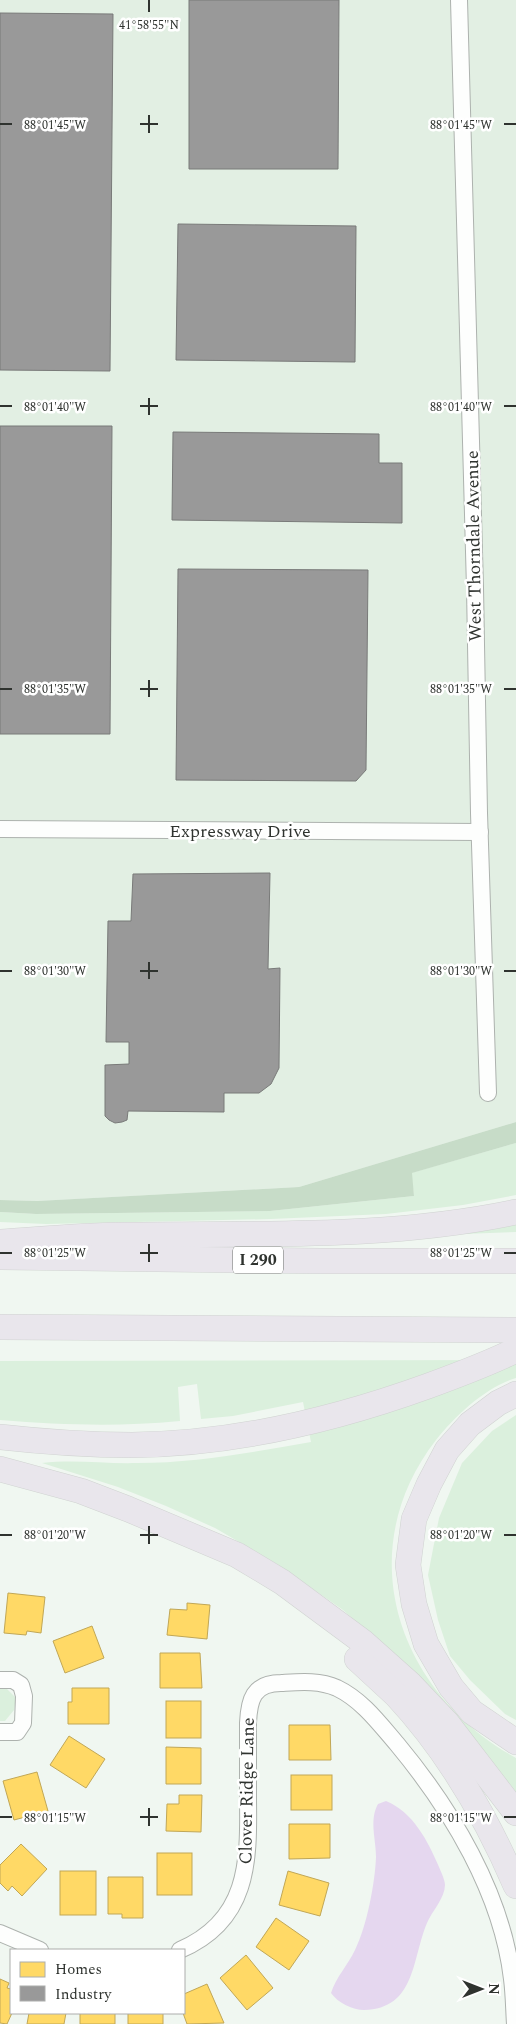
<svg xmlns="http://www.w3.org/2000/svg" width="516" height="2024" font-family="Spectral,serif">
  <rect width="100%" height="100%" fill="#f0f7f1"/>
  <path fill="#e2efe3" d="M0 0H516V1122L299 1187 37 1201 0 1200Z"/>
  <g fill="#dbf0dd">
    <path d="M516 1143V1195L463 1205 386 1214 271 1219 46 1224 0 1222V1212L36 1214 270 1211 414 1196 411 1173Z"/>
    <path d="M516 1224V1232L463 1234Z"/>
    <path d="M516 1360V1378C486 1387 455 1416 436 1440 349 1552 398 1693 516 1758V1794L394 1656 343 1610 277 1564 215 1528 166 1506 118 1487 42 1463C74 1459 105 1464 137 1463 196 1463 253 1452 311 1442L303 1402 233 1416 201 1419 197 1384 178 1387 180 1421C117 1427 63 1425 0 1420V1361Z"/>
    <path d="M516 1415V1720L505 1714 470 1680 450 1656 438 1620 428 1575 439 1518 462 1463 492 1431Z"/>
    <path d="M0 1688H6L16 1698 14 1710 5 1721H0Z"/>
  </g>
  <path fill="#c7dcc8" d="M516 1122V1143L412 1173 414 1196 270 1211 36 1214 0 1212V1200L37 1201 299 1187Z"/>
  <path fill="#e5d7ef" d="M386 1801C413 1812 428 1841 439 1867 441 1872 445 1880 445 1885 445 1898 432 1911 427 1923 412 1958 416 2009 364 2010 353 2010 338 2003 331 1993 336 1977 348 1965 355 1950 367 1926 375 1883 376 1857 376 1839 369 1820 378 1804Z"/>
  <g fill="#ffd966" stroke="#c1a756">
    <path d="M8 1593 45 1597 41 1633 27 1631 26 1635 4 1633Z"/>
    <path d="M187 1603 210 1605 207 1639 167 1635 170 1609 187 1610Z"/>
    <path d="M92 1626 104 1658 65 1673 53 1641Z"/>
    <path d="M160 1653H200L202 1688H160Z"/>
    <path d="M72 1688H109V1724H68V1702H72Z"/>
    <rect x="166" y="1701" width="35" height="37"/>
    <path d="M289 1725H330L331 1760H289Z"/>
    <path d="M69 1736 105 1759 86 1788 50 1765Z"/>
    <path d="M166 1747 201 1748V1784H166Z"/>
    <path d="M37 1772 48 1811 14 1820 3 1781Z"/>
    <rect x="291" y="1775" width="41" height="35"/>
    <path d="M179 1795H202L201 1832 166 1831 167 1804H179Z"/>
    <path d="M289 1824H330V1858L289 1859Z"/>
    <path d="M21 1844 47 1869 22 1896 12 1886 8 1891 0 1883V1865Z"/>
    <rect x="157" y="1853" width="35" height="42"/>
    <rect x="60" y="1871" width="36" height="44"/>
    <path d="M288 1871 329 1883 320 1916 279 1905Z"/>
    <path d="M108 1877H143V1918H122V1914H108Z"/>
    <path d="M276 1918 309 1941 289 1970 256 1947Z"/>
    <path d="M246 1955 273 1988 247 2010 220 1978Z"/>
    <path d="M0 1979 9 1983 7 1988 11 1989 12 2013 7 2024 0 2023Z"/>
    <path d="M207 1984 224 2023 187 2024 183 2013 184 1994Z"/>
    <path d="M29 2013H66L64 2024H27Z"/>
    <rect x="80" y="2013" width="35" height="11"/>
    <rect x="128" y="2013" width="35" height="11"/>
  </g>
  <g fill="#999" stroke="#797a79">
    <path d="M189 0H339L338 169H189Z"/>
    <path d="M0 13 113 14 110 371 0 370Z"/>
    <path d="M178 224 356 226 355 362 176 360Z"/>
    <path d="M0 426H112L110 734H0Z"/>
    <path d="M173 432 379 434V463H402V523L172 520Z"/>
    <path d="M178 569 368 570 366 770 356 781 176 780Z"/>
    <path d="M270 873 268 969 280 968 279 1068 271 1084 259 1093H224V1112L128 1111 127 1120 122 1122 115 1123 109 1120 105 1116V1065L129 1064V1042H106L108 921H131L133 874Z"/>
  </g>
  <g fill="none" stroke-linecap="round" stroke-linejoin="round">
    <g stroke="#adb2ae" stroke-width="18">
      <g id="minor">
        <path d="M459 0 475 588 479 813 488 1093"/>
        <path d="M0 829 480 832"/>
        <path d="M0 1680H13L21 1685 24 1696 23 1723 17 1732H0"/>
        <path d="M0 1933 40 1950"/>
        <path d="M180 1950C248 1921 249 1863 248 1800 248 1774 248 1749 248 1723 249 1700 253 1683 281 1683 299 1682 319 1680 337 1688 362 1700 379 1723 397 1744 451 1809 502 1893 512 1979 514 1994 514 2009 515 2024"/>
      </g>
    </g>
    <g stroke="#d0d3d1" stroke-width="26">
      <g id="highway">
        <path d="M0 1242C43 1239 86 1235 128 1235 257 1233 389 1239 516 1212"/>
        <path d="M1 1257 321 1261H516"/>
        <path d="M0 1327 516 1330"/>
        <path d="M516 1394 498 1403 470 1424 447 1450 429 1484 414 1519 408 1565 414 1604 426 1644 451 1687 472 1712 516 1742"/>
        <path d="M0 1437C44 1442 88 1445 132 1445 233 1444 334 1420 428 1386 458 1375 488 1364 516 1350"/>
        <path d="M0 1469 81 1491 128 1509 237 1555 282 1582 363 1642 410 1684 447 1723 516 1813"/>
        <path d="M357 1659C370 1671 383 1683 396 1695 448 1751 486 1816 516 1886"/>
      </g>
    </g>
    <use href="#minor" stroke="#fdfefd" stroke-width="16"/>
    <use href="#highway" stroke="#e9e6ec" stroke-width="25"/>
  </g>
  <path fill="none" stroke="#2f332f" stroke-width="2" d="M149 0V12M149 115V133M0 124H12M140 124H158M504 124H516M149 398V415M0 406H12M140 406H158M504 406H516M149 680V697M0 689H12M140 689H158M504 689H516M149 962V979M0 971H12M140 971H158M504 971H516M149 1244V1262M0 1253H12M140 1253H158M504 1253H516M149 1526V1544M0 1535H12M140 1535H158M504 1535H516M149 1808V1826M0 1817H12M140 1817H158M504 1817H516"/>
  <g text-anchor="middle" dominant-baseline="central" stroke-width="5" stroke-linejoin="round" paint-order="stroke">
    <rect fill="#fff" stroke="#6d706d" stroke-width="1" x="233" y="1246.5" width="50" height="27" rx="4"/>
    <g font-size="16" font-weight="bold" fill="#2f332f">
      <text x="258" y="1260">I 290</text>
    </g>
    <g font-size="18" fill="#2f332f" stroke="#fff">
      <text transform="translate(474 546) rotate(-91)">West Thorndale Avenue</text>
      <text x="240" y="831">Expressway Drive</text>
      <text transform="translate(247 1791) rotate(-89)">Clover Ridge Lane</text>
    </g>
  </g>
  <g font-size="12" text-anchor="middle" fill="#2f332f" stroke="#fff" stroke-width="5" stroke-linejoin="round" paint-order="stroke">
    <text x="149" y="29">41°58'55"N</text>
    <text x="461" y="129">88°01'45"W</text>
    <text x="55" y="129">88°01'45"W</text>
    <text x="55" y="411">88°01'40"W</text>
    <text x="461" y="411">88°01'40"W</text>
    <text x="55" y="693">88°01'35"W</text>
    <text x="461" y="693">88°01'35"W</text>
    <text x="461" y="975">88°01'30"W</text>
    <text x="55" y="975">88°01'30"W</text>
    <text x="461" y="1257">88°01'25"W</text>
    <text x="55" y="1257">88°01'25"W</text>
    <text x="461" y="1539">88°01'20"W</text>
    <text x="55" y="1539">88°01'20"W</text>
    <text x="461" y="1822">88°01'15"W</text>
    <text x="55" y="1822">88°01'15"W</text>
  </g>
  <rect x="10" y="1949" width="175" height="65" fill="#ffffff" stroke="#acadac"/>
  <rect x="20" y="1962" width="25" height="15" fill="#ffd966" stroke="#acadac"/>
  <text x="55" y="1974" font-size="15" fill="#2f332f">Homes</text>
  <rect x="20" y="1986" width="25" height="15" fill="#999999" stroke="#acadac"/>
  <text x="55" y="1999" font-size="15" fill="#2f332f">Industry</text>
  <g transform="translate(481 1989) rotate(90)" stroke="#ffffff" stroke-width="4" paint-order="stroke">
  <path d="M0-4L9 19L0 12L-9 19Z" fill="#2f332f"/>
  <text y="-8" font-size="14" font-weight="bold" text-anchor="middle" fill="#2f332f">N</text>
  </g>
</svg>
